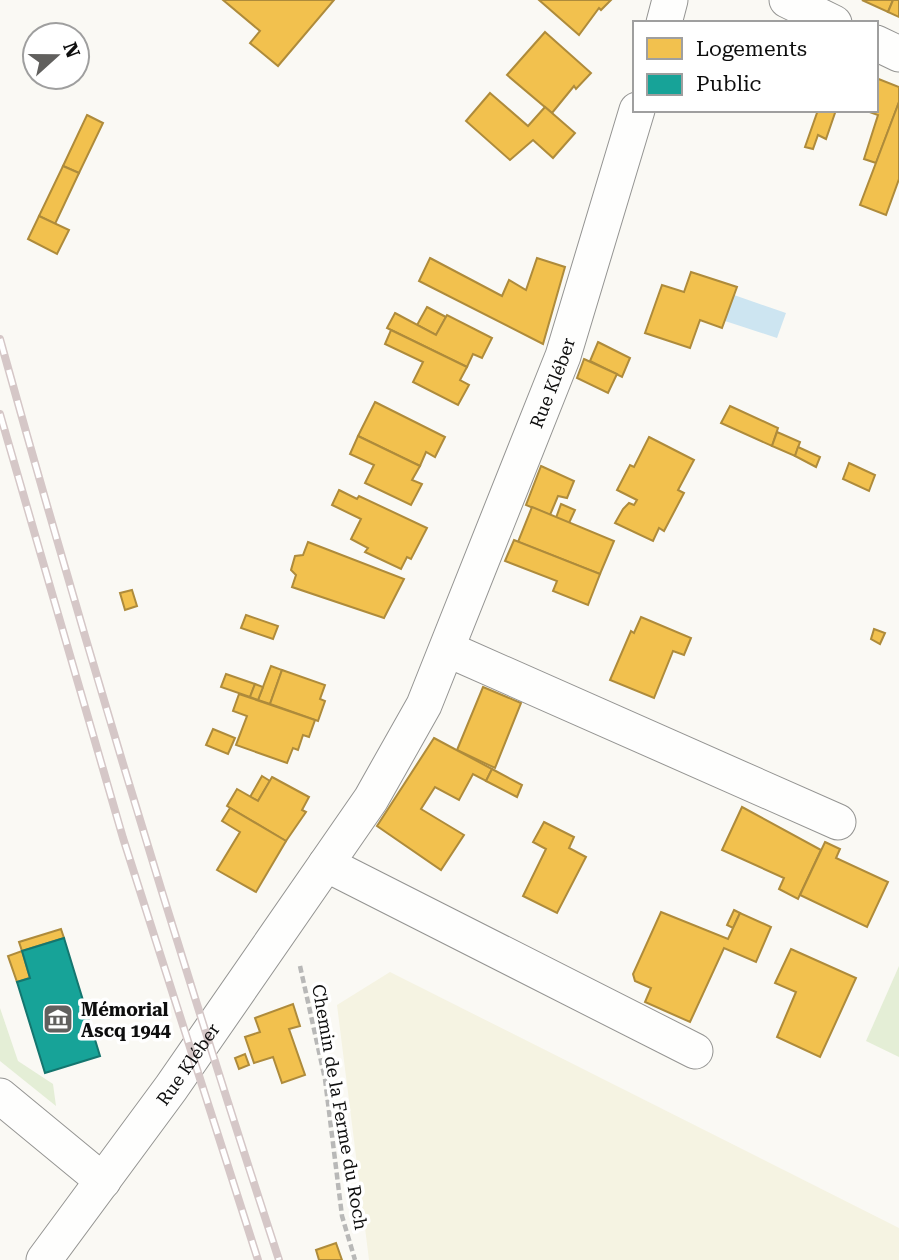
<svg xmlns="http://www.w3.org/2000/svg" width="899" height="1260" font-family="'Roboto Serif',serif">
  <rect width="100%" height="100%" fill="#faf9f4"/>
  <path fill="#f5f3e2" d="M390 972 899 1228V1260H369L337 1005Z"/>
  <g fill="#e4eed6">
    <path d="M899 966V1057L866 1041Z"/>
    <path d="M0 1008 18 1061 53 1084 56 1106 0 1061Z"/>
  </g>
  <path fill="#cde5f1" d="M734 295 786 313 777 338 725 321Z"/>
  <g fill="#f2c14e" stroke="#ae8b3b" stroke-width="2">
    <path d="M223 0H334L278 66 250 43 260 31Z"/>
    <path d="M539 0H611L601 10 599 8 579 35Z"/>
    <path d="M862 0H893L888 12Z"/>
    <path d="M893 0H899V17L888 12Z"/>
    <path d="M545 32 591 73 576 89 574 86 552 113 507 75Z"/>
    <path d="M876 78 899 87V102L876 163 864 159 878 115 864 110H876Z"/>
    <path d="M490 93 528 126 545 107 575 133 553 158 533 140 510 160 466 121Z"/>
    <path d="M899 102V179L886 215 860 205Z"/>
    <path d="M818 110H836L826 139 818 135 813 149 805 147Z"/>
    <path d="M87 115 103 123 79 173 63 166Z"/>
    <path d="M63 166 79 173 55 224 39 216Z"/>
    <path d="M39 216 69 230 57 254 28 239Z"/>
    <path d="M430 258 502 296 509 280 526 290 537 258 565 267 543 344 419 281Z"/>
    <path d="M691 272 737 287 722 328 700 320 690 348 645 333 662 285 684 292Z"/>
    <path d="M427 307 446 317 436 335 417 325Z"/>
    <path d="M395 313 436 335 447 315 492 338 482 358 473 354 467 367 387 328Z"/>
    <path d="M391 330 467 367 460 380 469 385 458 405 413 382 423 362 385 344Z"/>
    <path d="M598 342 630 358 622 377 590 361Z"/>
    <path d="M584 359 617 374 608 393 577 378Z"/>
    <path d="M375 402 445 437 435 457 426 452 420 466 358 436Z"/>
    <path d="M730 406 778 428 772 446 721 423Z"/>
    <path d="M777 432 800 442 795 456 772 446Z"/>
    <path d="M358 436 420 466 412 480 422 484 411 505 365 483 374 465 350 454Z"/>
    <path d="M649 437 694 460 678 490 684 493 664 531 659 528 653 541 615 523 623 509 629 503 634 505 637 500 617 490 630 465 634 467Z"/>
    <path d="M798 447 820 457 816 467 795 456Z"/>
    <path d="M849 463 875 475 869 491 843 479Z"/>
    <path d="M541 466 574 481 567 498 558 496 550 515 526 505Z"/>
    <path d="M339 490 357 499 359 496 427 528 411 559 407 557 401 569 365 552 368 548 351 539 361 519 332 505Z"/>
    <path d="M561 504 575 510 569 523 556 518Z"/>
    <path d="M532 507 614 541 600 574 518 542Z"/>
    <path d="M514 540 600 574 588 605 553 591 557 581 505 561Z"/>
    <path d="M308 542 404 579 384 618 292 587 296 575 291 570 295 556 303 555Z"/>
    <path d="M132 590 137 606 125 610 120 593Z"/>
    <path d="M246 615 278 626 273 639 241 628Z"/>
    <path d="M641 617 691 638 684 655 673 651 654 698 610 680 631 631 634 633Z"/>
    <path d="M874 629 885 633 880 644 871 639Z"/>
    <path d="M271 666 282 670 270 704 258 700Z"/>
    <path d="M282 670 325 685 320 699 325 701 318 721 270 704Z"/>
    <path d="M226 674 255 684 250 697 221 687Z"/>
    <path d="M255 684 263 687 258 700 250 697Z"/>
    <path d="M483 687 521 703 495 768 457 750Z"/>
    <path d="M239 694 315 720 309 737 303 735 298 750 293 748 287 763 236 745 247 716 233 711Z"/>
    <path d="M213 729 235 738 228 754 206 745Z"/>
    <path d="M434 738 492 769 486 781 473 774 459 800 435 787 421 809 464 835 441 870 377 826Z"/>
    <path d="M492 769 522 785 517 797 486 781Z"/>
    <path d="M262 776 270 781 258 801 250 797Z"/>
    <path d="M272 777 309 797 302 810 306 812 286 841 227 806 237 789 258 801Z"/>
    <path d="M742 807 821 850 798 899 779 889 784 878 722 850Z"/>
    <path d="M230 808 286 841 256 892 217 870 240 832 222 821Z"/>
    <path d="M544 822 574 837 569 848 586 857 557 913 523 896 546 849 533 842Z"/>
    <path d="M825 842 840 849 836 858 888 882 867 927 800 895Z"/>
    <path d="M734 910 740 913 733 928 727 925Z"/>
    <path d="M661 912 728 939 740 913 771 927 756 962 724 948 690 1022 645 1002 651 988 635 981 633 974Z"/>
    <path d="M61 929 64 938 22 951 19 942Z"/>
    <path d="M791 949 856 978 820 1057 777 1037 796 992 775 983Z"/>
    <path d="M22 951 30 978 17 982 8 956Z"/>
    <path d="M293 1004 300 1026 289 1029 305 1075 282 1083 273 1057 254 1063 245 1037 260 1032 255 1018Z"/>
    <path d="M245 1054 249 1065 239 1069 235 1058Z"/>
    <path d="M336 1243 342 1260H319L316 1250Z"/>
  </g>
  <path fill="#17a398" stroke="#14766f" stroke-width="2" d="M64 938 100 1056 45 1073 17 982 30 978 22 951Z"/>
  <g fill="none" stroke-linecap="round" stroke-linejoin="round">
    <g stroke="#949492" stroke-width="37">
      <g id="street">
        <path d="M787 0 834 23"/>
        <path d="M664 23 670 0"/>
        <path d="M876 43 899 54"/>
        <path d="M447 649 838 822"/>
        <path d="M326 864 695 1051"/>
        <path d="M0 1096 103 1181"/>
        <path id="s1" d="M44 1260 171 1088 371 799 424 705 563 356 637 110"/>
      </g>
    </g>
    <path stroke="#b8b8b7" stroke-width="4.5" stroke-dasharray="7 3.5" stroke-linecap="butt" d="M300 966 325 1079 342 1216 355 1260"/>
    <use href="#street" stroke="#fefefd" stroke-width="35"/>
    <g stroke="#d5c7c7" stroke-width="8">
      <g id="rail">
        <path d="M0 339C86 648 179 955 279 1260"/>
        <path d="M0 414 123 838 258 1260"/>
      </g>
    </g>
    <use href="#rail" stroke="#fff" stroke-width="5" stroke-dasharray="16" stroke-linecap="butt"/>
  </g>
  <defs>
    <g id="museum-square" transform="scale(1.575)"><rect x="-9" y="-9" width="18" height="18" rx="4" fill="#61605e" stroke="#fff"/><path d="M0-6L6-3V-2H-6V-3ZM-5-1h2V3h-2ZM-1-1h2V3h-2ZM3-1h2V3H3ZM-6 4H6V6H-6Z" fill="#fff"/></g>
  </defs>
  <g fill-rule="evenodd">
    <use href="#museum-square" x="58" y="1019"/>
  </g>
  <g text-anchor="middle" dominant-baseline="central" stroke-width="7" stroke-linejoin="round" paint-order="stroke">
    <g font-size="18" fill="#0e0e0e" stroke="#fff">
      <text stroke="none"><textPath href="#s1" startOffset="1020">Rue Kléber</textPath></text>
      <text stroke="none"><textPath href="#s1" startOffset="243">Rue Kléber</textPath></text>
      <text transform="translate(340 1107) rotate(80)">Chemin de la Ferme du Roch</text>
    </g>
    <g font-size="18" font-weight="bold" fill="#0e0e0e" stroke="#fff" text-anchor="start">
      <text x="81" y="1009">Mémorial<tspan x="81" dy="21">Ascq 1944</tspan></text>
    </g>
  </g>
  <rect x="633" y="21" width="245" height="91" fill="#ffffff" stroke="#9f9f9f" stroke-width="2"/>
  <rect x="647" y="38" width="35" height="21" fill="#f2c14e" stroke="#9f9f9f" stroke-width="2"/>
  <text x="696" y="56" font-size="21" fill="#0e0e0e">Logements</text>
  <rect x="647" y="74" width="35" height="21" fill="#17a398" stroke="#9f9f9f" stroke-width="2"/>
  <text x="696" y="91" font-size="21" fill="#0e0e0e">Public</text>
  <g transform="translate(56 56) rotate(69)"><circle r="33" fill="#ffffff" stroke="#9f9f9f" stroke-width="2"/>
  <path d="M0-5L12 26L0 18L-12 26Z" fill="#61605e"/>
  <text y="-10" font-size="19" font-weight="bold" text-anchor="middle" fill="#0e0e0e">N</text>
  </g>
</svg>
